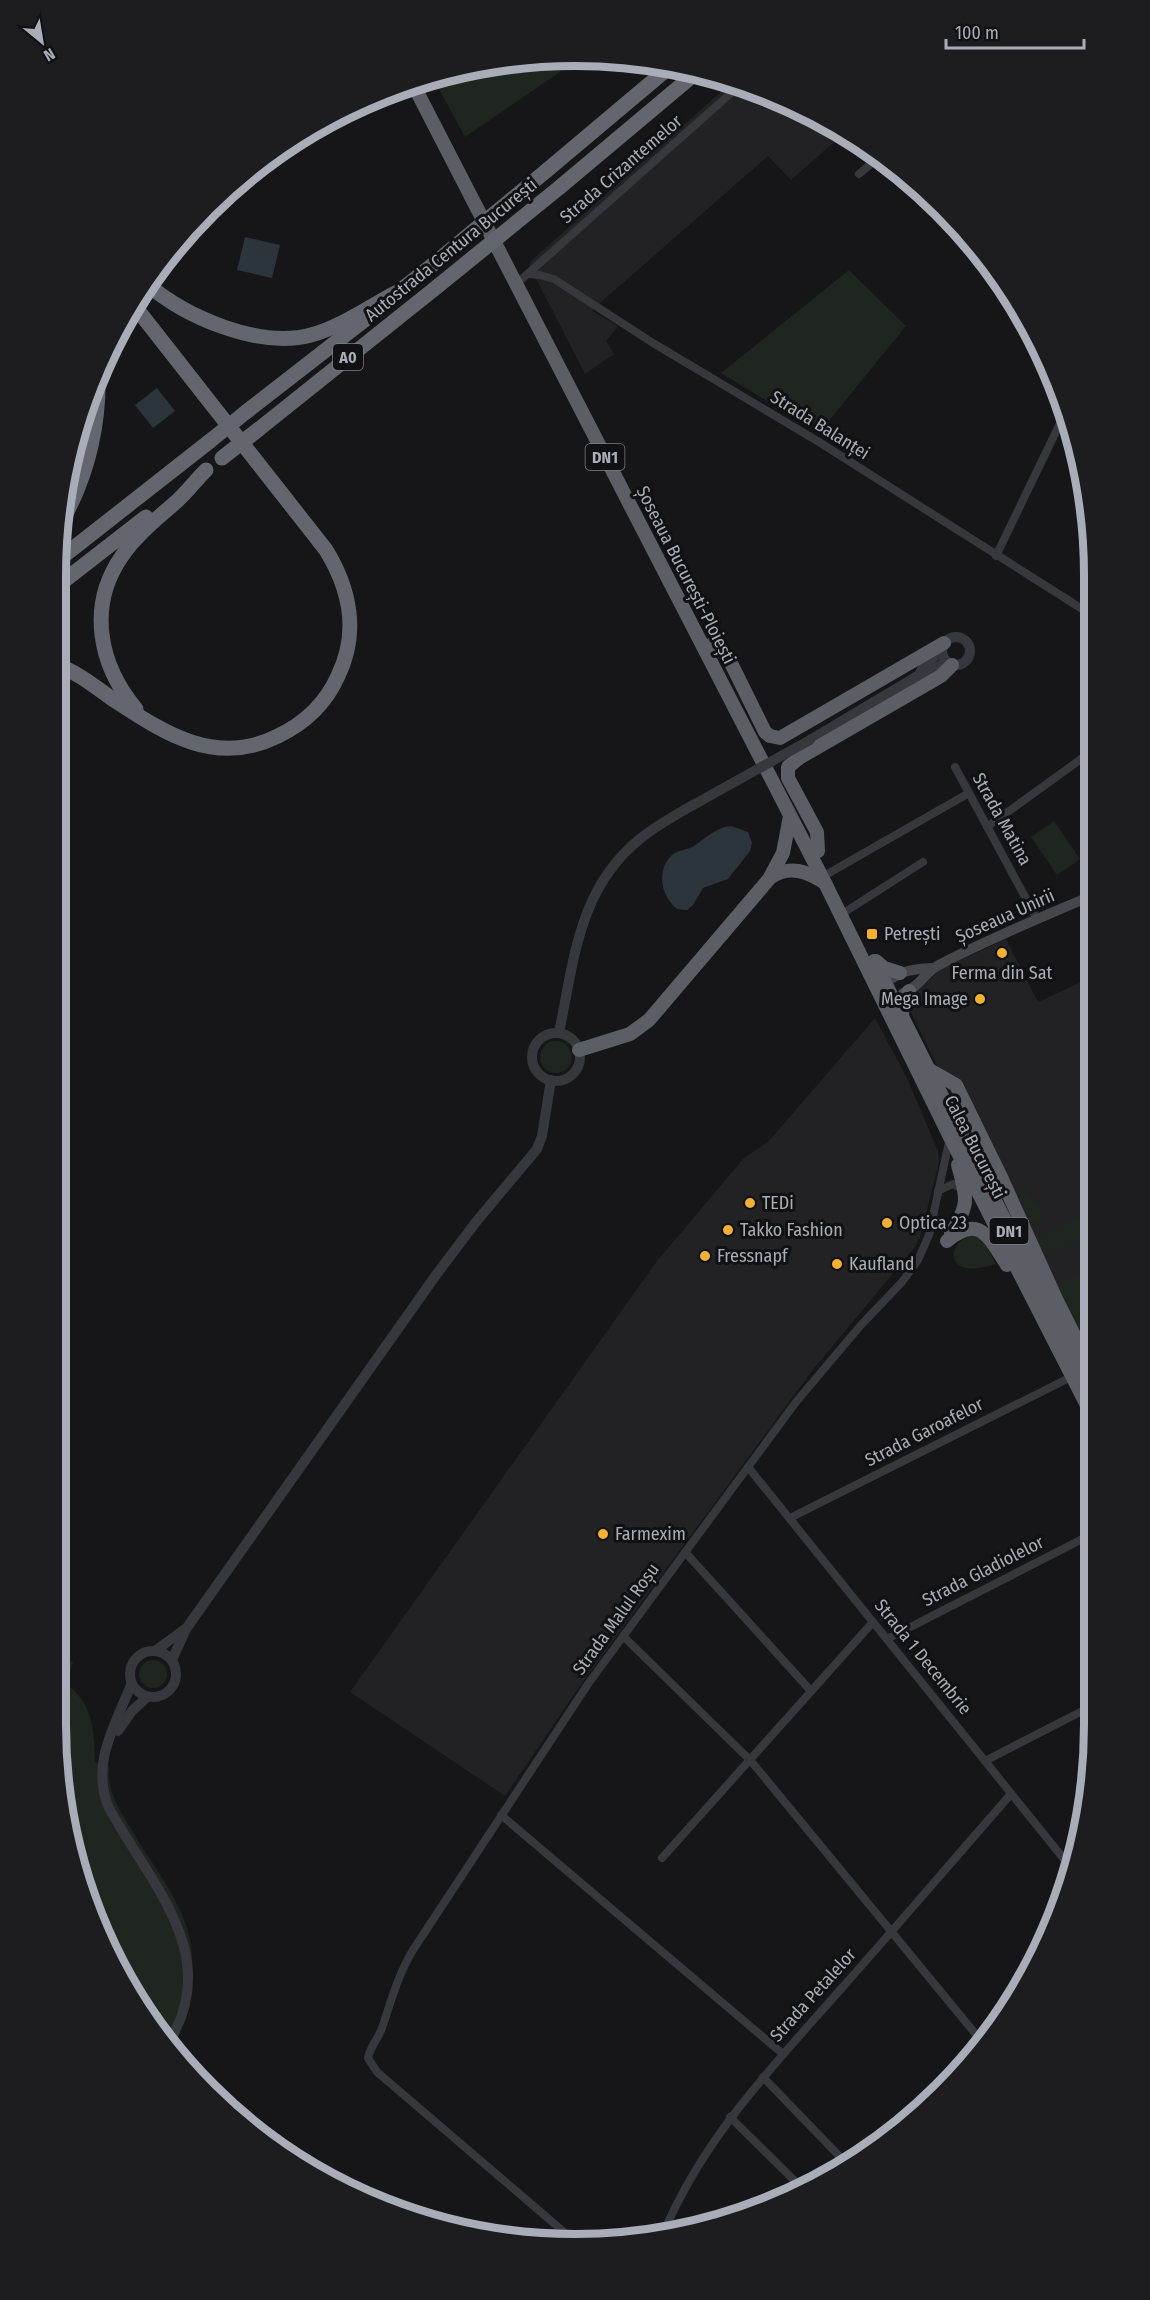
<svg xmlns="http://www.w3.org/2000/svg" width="1150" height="2300" font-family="'Fira Sans Condensed',sans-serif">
  <rect width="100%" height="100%" fill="#161618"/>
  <g fill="#222225">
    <path d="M732 82 774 95 842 135 791 180 768 156 600 303 592 311 618 326 606 341 614 354 585 374 529 265 532 260Z"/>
    <path d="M1006 939 1038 1002 1092 977 1093 1384 908 1006 915 994 941 969Z"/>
    <path d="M875 1018 907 1078 938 1151 939 1162 920 1237 915 1247 812 1371 582 1683 505 1796 350 1692 657 1261 744 1158 769 1141Z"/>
  </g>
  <g fill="#1e261f">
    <path d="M560 57V72L465 137 433 78 474 65Z"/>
    <path d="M849 270 906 326 819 433 721 373Z"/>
    <path d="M1054 821 1080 859 1057 875 1031 837Z"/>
    <circle cx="556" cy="1057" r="16"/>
    <path d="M1015 1189C1027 1192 1041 1206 1043 1219L1030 1225 1028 1214Z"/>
    <path d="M1093 1209V1234L1059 1249 1043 1251 1039 1244 1045 1235Z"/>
    <path d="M972 1235C986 1239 989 1253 996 1264 987 1266 976 1270 966 1268 945 1263 954 1239 972 1235Z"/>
    <path d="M1093 1267V1310L1072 1321C1056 1285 1053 1282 1093 1267Z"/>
    <path d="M56 1659 73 1662 66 1684C94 1704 94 1731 95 1762L109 1767C107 1794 121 1812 134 1834 150 1861 171 1888 183 1917 200 1959 193 2008 171 2046L163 2042 83 1892 56 1725Z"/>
    <circle cx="153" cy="1674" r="14"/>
  </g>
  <g fill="#2c353c">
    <path d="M245 237 280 245 272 278 237 270Z"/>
    <path d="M157 388 175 411 153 428 135 405Z"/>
    <path d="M731 826 748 832 752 843 750 851 728 879 703 888 693 905 687 910 677 909C661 897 656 870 672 855 678 850 687 850 694 846 705 838 717 827 731 826Z"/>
  </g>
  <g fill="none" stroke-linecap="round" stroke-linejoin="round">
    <g stroke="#37383d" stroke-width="8">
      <path d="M859 174 880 156"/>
      <path d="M528 274 540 275 554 279 653 343 819 442 1090 614"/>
      <path d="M523 278 740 85"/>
      <path d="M1078 489 1083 479"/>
      <path d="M996 556 1065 413"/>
      <path d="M955 767 1037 919"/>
      <path d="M987 827 1088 754"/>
      <path d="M829 873 969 793"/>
      <path d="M848 910 923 862"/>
      <path d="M938 1191 953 1184 964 1190"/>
      <path d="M748 1467 1072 1869"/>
      <path d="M790 1518 1073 1376"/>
      <path d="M685 1552 811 1691"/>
      <path d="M623 1636 751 1761 983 2043"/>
      <path d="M887 1639 1094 1533"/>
      <path d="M985 1761 1094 1705"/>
      <path d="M501 1815 783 2054"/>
      <path d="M662 1858 873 1622"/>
      <path d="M763 2077 845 2162"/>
      <path d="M730 2117 805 2191"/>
      <path d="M905 2117 906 2118"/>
      <path d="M663 2234C703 2138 773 2066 841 1989 898 1925 954 1859 1011 1794"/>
      <path d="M571 2238 377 2072 368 2058C370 2047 378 2039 382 2028 391 2001 398 1975 413 1950L588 1684 796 1402 861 1325 902 1282 918 1260 929 1235 950 1137"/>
    </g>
    <g stroke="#37383d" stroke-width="10">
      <circle cx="956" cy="651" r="14"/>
      <path d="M919 675 923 667 941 651"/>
      <path d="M810 740 919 675 928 673 946 662"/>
      <path d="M559 1033C574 961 578 888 641 838 665 819 694 805 720 790"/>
      <circle cx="556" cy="1057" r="24"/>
      <circle cx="153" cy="1674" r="23"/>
      <path d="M155 1651 185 1629"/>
      <path d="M172 1660 186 1629 436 1275 476 1222 537 1149 542 1136 551 1080"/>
      <path d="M131 1685C115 1725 90 1765 109 1808 150 1884 225 1956 167 2045"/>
      <path d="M118 1731 132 1711 147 1697"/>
    </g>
    <g stroke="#45474d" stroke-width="10">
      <path d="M881 989C895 971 912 969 933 968"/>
      <path d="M903 993C919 988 925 972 939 965 988 939 1040 918 1091 896"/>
    </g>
    <g stroke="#5b5e65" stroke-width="14">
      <path d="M413 84 825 883 950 1137 1093 1417"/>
      <path d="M712 644 724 653 730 661 765 732 770 736 780 738 944 643"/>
      <path d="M818 851 817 832 788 778V767L799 758 941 676 952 665"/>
      <path d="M771 877C790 865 807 871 825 883"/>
      <path d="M874 961 1093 1395"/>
      <path d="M876 961 884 968 900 973"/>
      <path d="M902 1016 903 1001 909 991"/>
      <path d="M579 1050 630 1034 649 1020 769 879 783 853 790 816"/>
      <path d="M928 1069 956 1085 1000 1175 1056 1299 1093 1373"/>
      <path d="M951 1234C970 1204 967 1198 958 1165"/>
      <path d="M947 1241C980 1213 989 1238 1007 1265"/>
    </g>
    <g stroke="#63666e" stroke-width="15">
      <path d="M546 171 672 65"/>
      <path d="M560 187 697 72"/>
      <path d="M146 283C185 317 259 349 311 335 344 326 374 303 405 288"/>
      <path d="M397 293 425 271"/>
      <path d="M246 412 367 318"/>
      <path d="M259 429 438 286"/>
      <path d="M61 523C88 475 100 426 98 370"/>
      <path d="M57 561 210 441"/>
      <path d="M56 587 146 517"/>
      <path d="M56 665C78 672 95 687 114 700 166 734 216 767 278 736 305 723 326 703 338 676 359 633 350 589 326 550L133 304"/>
      <path d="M136 709C99 665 87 606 122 556 137 534 158 518 177 501 187 492 196 480 206 470"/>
    </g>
    <path stroke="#37383d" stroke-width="10" d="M720 790 810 740"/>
    <g stroke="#63666e" stroke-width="15">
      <path d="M425 271 546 171"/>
      <path d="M438 286 560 187"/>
      <path d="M210 441 246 412"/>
      <path d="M222 458 259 429"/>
    </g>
  </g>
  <g fill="#f2b134" stroke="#111113" stroke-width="2">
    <rect x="866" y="928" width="12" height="12" rx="3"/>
    <circle cx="1002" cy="953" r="6"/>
    <circle cx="980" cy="999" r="6"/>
    <circle cx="750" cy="1203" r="6"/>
    <circle cx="887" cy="1223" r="6"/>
    <circle cx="728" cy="1230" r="6"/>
    <circle cx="705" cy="1256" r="6"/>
    <circle cx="837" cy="1264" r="6"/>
    <circle cx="603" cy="1534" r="6"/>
  </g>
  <g text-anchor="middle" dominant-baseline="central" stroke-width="6" stroke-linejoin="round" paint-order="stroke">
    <g fill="#111113" stroke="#7b7e86" stroke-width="1.5">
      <rect x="333" y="344" width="30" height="26" rx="4.5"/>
      <rect x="585.5" y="444" width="39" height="26" rx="4.5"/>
      <rect x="989.5" y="1218" width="39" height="26" rx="4.5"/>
    </g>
    <g font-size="16" font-weight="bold" fill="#a8adb8">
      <text x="348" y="357">A0</text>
      <text x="605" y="457">DN1</text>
      <text x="1009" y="1231">DN1</text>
    </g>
    <g font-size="18" fill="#a8adb8" stroke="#111113">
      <text transform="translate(621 169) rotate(-41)">Strada Crizantemelor</text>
      <text transform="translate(451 250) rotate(-39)">Autostrada Centura București</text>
      <text transform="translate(820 425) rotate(32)">Strada Balanței</text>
      <text transform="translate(686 575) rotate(63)">Șoseaua București-Ploiești</text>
      <text transform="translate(1002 819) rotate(61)">Strada Matina</text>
      <text transform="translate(1005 916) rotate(-24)">Șoseaua Unirii</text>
      <text transform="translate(975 1147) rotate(63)">Calea București</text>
      <text transform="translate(924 1432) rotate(-27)">Strada Garoafelor</text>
      <text transform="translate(983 1571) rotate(-27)">Strada Gladiolelor</text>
      <text transform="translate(616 1619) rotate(-54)">Strada Malul Roșu</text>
      <text transform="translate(923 1657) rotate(51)">Strada 1 Decembrie</text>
      <text transform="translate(813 1995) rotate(-48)">Strada Petalelor</text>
    </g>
    <g font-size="18" fill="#a8adb8" stroke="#111113" text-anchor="start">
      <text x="884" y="934">Petrești</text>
      <text x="1002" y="973" text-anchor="middle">Ferma din Sat</text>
      <text x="968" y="999" text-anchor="end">Mega Image</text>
      <text x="762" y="1203">TEDi</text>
      <text x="899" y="1223">Optica 23</text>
      <text x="740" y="1230">Takko Fashion</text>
      <text x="717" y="1256">Fressnapf</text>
      <text x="849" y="1264">Kaufland</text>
      <text x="615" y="1534">Farmexim</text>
    </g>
  </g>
  <path d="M0 0H1150V2300H0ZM575 66H575A509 509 0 0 1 1084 575V1725A509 509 0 0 1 575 2234H575A509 509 0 0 1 66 1725V575A509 509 0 0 1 575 66Z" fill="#1d1d20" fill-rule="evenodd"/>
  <path fill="none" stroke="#a8adb8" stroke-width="8" d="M575 66H575A509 509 0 0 1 1084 575V1725A509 509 0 0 1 575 2234H575A509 509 0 0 1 66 1725V575A509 509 0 0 1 575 66Z"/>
  <g transform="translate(42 42) rotate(150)" stroke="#111113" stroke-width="4.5" paint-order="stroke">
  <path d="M0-4.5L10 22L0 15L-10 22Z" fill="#a8adb8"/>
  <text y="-9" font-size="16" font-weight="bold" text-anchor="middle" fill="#a8adb8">N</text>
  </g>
  <path d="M946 39v9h138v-9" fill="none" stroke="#a8adb8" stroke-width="3"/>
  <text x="955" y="39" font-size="18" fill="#a8adb8" stroke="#111113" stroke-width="4.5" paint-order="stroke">100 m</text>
</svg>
